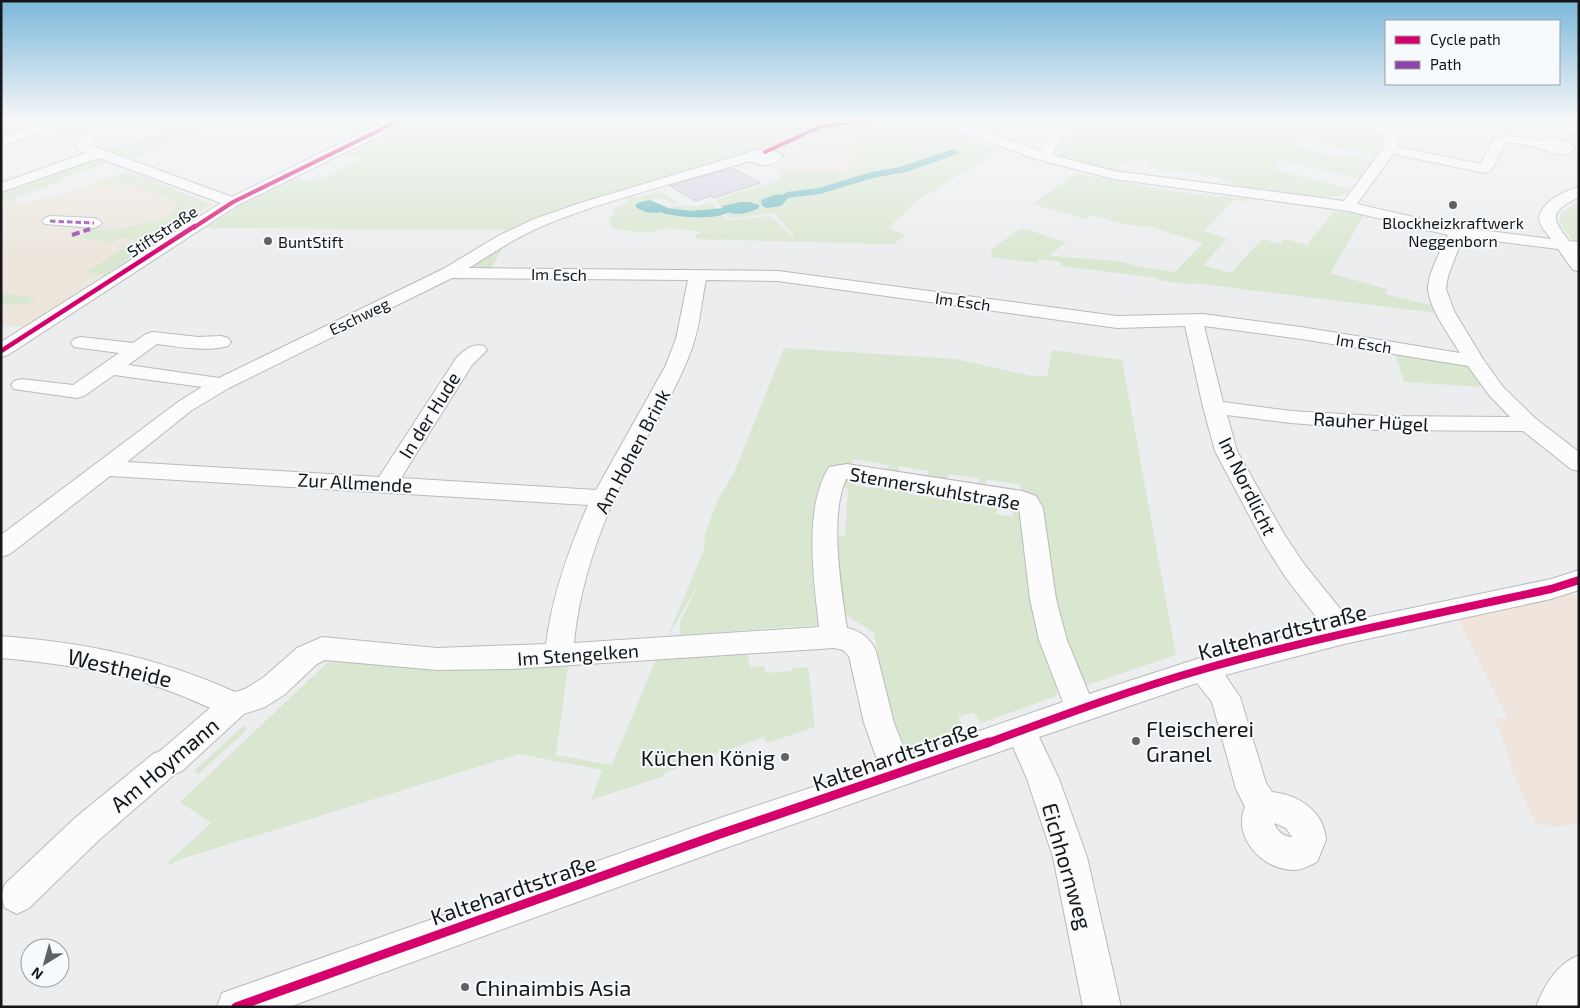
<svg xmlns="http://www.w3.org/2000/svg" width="1580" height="1008" font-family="'Exo 2',sans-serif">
  <rect width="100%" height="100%" fill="#ebedef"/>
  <g fill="#efe5dd">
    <path d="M852 127 850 172 787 169 789 158 782 157 778 152 796 144H805L806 139 827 130Z"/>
    <path d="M1571 593 1579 601V823L1559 827 1535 823 1512 771 1508 752 1493 717 1508 719 1458 619Z"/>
  </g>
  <g fill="#ece6dc">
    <path d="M1 119H74L1 139Z"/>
    <path d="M129 171 213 204 23 327 1 325V200H15L22 203 39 200 67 193Z"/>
  </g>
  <g fill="#d9e7d0">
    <path d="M206 119H238L228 120 132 158 106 150Z"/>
    <path d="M409 119H925L920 125 949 131 999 151 920 199 888 228 906 235 893 244 695 239 696 235 702 232 670 228 648 233 612 229 609 218 614 214V208L628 203 626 198 631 196 635 198 659 191 677 202 673 204 663 198 633 203 642 211 665 206H698L711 202 727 221 770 216 793 237 794 235 774 213 729 219 716 200 781 179 779 178 781 169 850 172 852 127 827 130 806 139 805 144H796L778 152 764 151 505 235V230L206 228 244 203 294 178 308 180 324 178 363 159 348 155 359 150 354 149 388 132Z"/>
    <path d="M1080 119H1101L1123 127 1154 134 1163 128 1126 119H1351C1367 124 1378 126 1386 143L1376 156 1303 140 1296 147 1340 158 1342 155 1372 162 1359 179 1281 160 1273 169 1352 189C1338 207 1250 190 1226 187L1225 184 1235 185 1234 182 1226 181 1225 179 1189 172 1148 168 1146 167 1153 164 1138 160H1129L1130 163 1125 161 1115 172 1076 163 1059 156Z"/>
    <path d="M89 122 91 123C85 131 82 140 71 139L76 137 52 129Z"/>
    <path d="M97 157 109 162 63 178 62 181 32 192 16 196 15 200H1V190Z"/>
    <path d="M127 172 210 204 104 275 88 272 135 240 121 238 113 243 75 238 93 229 107 231 158 221 170 215 177 207 173 200 130 183 97 186 104 180Z"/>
    <path d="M1075 173 1179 192 1247 199 1244 202 1234 200 1204 231 1227 239 1203 265 1231 273 1262 239 1281 244 1285 239 1307 245 1334 211 1364 215 1330 273 1387 289 1385 294 1434 306 1437 313 1192 283V285L1158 280V278L1061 266V262L1038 259 1037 263 991 257 992 249 1021 228 1066 242 1049 256 1117 261 1146 268 1175 272 1203 243 1151 227 1122 224 1091 215 1085 219 1033 204Z"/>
    <path d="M1579 201V242L1573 241C1556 217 1552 217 1579 201Z"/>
    <path d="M505 244 491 268 468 267Z"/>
    <path d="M4 294 36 297 26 305 1 304V296Z"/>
    <path d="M784 348 955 359 1032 376H1047L1052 350 1122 360 1176 655 1084 686 1067 650 1020 493 1021 485 986 479 985 488 978 487 979 478 948 474 946 482 927 479 928 471 899 466 897 473 886 472 888 465 853 459 851 466C843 465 835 464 828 469 812 481 816 565 817 586 818 598 822 614 818 625L680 635V622L699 582 666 640 704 550 705 533 719 498 734 473Z"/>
    <path d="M1395 352 1467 366 1484 387 1404 382Z"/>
    <path d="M856 477 854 485 879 489 881 481 887 482 885 490 898 492 900 484 909 486 908 494 997 508 996 514 1013 517V504L1020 507 1022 510 1029 585 1059 688 1056 696 981 723 974 712 958 717 964 727 904 748C885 715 881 671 874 633L842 612 833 534 845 537 848 489 837 482 841 479Z"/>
    <path d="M747 653 750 667 764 666 765 673 791 671 792 668 808 667 815 727 767 743 764 737 664 773V776L591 800 602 770 519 754 178 860 172 864H166L211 823 180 802 329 661 337 659 435 668 568 666 556 755 612 765 656 659Z"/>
    <path d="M243 726 248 729 198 774 194 771Z"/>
  </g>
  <g fill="#78bec4">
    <path d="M787 194 790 196 781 206 767 208 762 206 761 200 774 195Z"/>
    <path d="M650 200 668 208 666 211C655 214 644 214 635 206L637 203Z"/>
    <path d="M740 202H749L759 205V208C749 214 726 218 722 206Z"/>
  </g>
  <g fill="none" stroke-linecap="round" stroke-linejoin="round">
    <g fill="#78bec4" fill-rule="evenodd">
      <path d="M954 149 959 152 958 154 906 172 873 178 820 194 787 198 782 195 787 192 819 188 871 172 900 167Z"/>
      <path d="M666 208 691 211 724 208 730 211C719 221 676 217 662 213L660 211 662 209Z"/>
    </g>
  </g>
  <path fill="#d9d7e5" stroke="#c0c1c2" d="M733 168 760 183 714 198 711 196 696 201 670 186Z"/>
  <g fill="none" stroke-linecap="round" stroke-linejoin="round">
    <g stroke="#b9babb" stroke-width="2">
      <g id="minor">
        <path d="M71 119H94L92 122 40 133 1 146V138L32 127Z"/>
        <path d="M96 119H108L90 145 232 197 389 119H404L385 133 238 205 8 355 1 357V342L221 203 99 158 1 192V183L86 153 78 150 76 144Z"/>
        <path d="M937 119H952L1040 151 1060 119H1072L1052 155 1114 171 1344 201 1385 146 1383 135 1358 119C1375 119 1400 124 1398 147L1481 164 1494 138C1510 134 1522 138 1538 140 1551 141 1566 137 1575 149 1564 162 1549 150 1538 148 1527 145 1516 142 1505 143L1492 169 1485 173 1393 154 1357 204 1457 227 1551 239C1547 233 1539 226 1539 218 1541 202 1566 190 1579 187V197C1550 212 1550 216 1569 241L1579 242V252H1577L1579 254V271L1573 270 1558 249 1463 237 1448 276 1446 289 1454 311 1483 359 1503 387 1536 419 1579 452V471L1571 469 1523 431 1377 430 1291 423 1227 415 1237 451 1284 534 1304 564 1350 621 1551 579 1579 570V590L1551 599 1344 644 1225 675 1240 697 1266 783 1272 792C1299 795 1324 811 1326 840L1317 862C1310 865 1302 870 1295 870 1263 871 1232 837 1245 807L1236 789 1212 702 1197 683 1039 737 1059 779 1087 857 1121 1007H1083L1053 857 1027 779 1013 747 720 850 289 1007H217L222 993 236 988 720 818 879 765 864 723 849 656 843 650 834 648 512 669 437 670 325 660 317 664 284 695 265 707 244 714 182 771 175 774 99 840 29 908 17 914 5 908C1 899 1 893 5 884L75 818 153 754 160 751 210 708C141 675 77 665 1 658V636C87 643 157 657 235 692L245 689 264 677 297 648 322 637 437 648 546 644C552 596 569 549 588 505L110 476 10 554 1 557V535L178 402 202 387 114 375 84 396 77 398 14 389 11 385 14 381 21 379 73 385 119 353 74 347 71 343 74 339 81 337 133 343 146 334 153 332 198 337 221 336 228 338 231 342 228 346C205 352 180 347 157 344L128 365 219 378 443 269 498 236 534 219 580 203 757 150 771 149 783 156C775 167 761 167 750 161 682 182 611 198 545 225 518 236 493 253 469 268L778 271 1117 316 1203 314 1301 327 1460 353C1449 334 1431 312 1428 290 1427 275 1442 248 1448 235L1348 211 1114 179 1036 159 950 128ZM452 278 688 280 676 339 665 367 596 490 401 478 472 365 487 350 484 346C472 343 466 349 457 357L379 477 127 462 192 410 229 388ZM706 280 778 281 1117 328 1185 326 1203 407 1215 451 1265 545 1286 578 1324 627 1203 657 1089 694 1067 640 1056 599 1043 508 1036 496 1022 491 847 464 829 467C803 509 814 580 819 627L574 643C580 579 604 515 634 459 655 423 678 387 692 348 700 326 701 303 706 280ZM1204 326 1301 339 1468 366 1489 395 1510 417 1377 416 1291 411 1223 402ZM846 479 1019 507 1030 599 1039 640 1063 702 907 756 894 723 876 651C870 638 861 631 847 628 841 587 829 516 846 479ZM1274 823 1286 828 1292 837C1284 837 1276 830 1274 823Z"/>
        <path d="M1527 119H1547L1579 127V135L1529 122Z"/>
        <path d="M50 216 94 218 99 220 102 223 99 226 94 228 45 224 42 221 45 218Z"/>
        <path d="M1579 955V1003L1577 1007H1536C1545 984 1556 965 1579 955Z"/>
      </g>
    </g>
    <use href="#minor" fill="#fcfcfd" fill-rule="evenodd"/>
    <path stroke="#8e44ad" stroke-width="3" stroke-dasharray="5.5 3" stroke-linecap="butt" d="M50 221 94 223"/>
    <path stroke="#8e44ad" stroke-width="4" stroke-dasharray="8 4" stroke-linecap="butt" d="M72 235 90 229"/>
    <g stroke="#f7fafd" stroke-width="5.5">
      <g id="cycleway-far3">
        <path d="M765 152 822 126 877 119"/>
        <path d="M193 228 233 202 380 130 398 119"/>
      </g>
    </g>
    <g stroke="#f7fafd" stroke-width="7">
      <path id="cycleway-far2" d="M1 351 195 226"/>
    </g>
    <g stroke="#f7fafd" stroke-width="11">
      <path id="cycleway-far1" d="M985 744C1058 717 1130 690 1204 669 1318 637 1435 614 1551 589L1579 580"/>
    </g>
    <g stroke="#f7fafd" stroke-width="12">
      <path id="cycleway" d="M236 1007 720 834 989 742"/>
    </g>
    <use href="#cycleway-far3" stroke="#d6006c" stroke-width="4"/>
    <use href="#cycleway-far2" stroke="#d6006c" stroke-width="4.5"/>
    <use href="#cycleway-far1" stroke="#d6006c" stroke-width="8"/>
    <use href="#cycleway" stroke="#d6006c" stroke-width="9"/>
  </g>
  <linearGradient id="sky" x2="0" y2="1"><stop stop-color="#7bb8da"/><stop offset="0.46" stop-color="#f6f7f8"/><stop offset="1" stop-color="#f6f7f8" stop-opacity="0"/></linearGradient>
  <rect width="1580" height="260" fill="url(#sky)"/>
  <g fill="#606163" stroke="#f7fafd" stroke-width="2">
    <circle cx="1453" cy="205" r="5"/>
    <circle cx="268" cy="241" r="5"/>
    <circle cx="1136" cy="741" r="5"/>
    <circle cx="785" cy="757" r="5"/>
    <circle cx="465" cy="987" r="5"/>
  </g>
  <g text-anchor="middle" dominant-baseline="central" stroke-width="4" stroke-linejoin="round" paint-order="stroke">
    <g font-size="16" fill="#151617" stroke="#f7fafd">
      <text x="1453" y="222">Blockheizkraftwerk<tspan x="1453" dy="18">Neggenborn</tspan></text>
      <text x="278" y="241" text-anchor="start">BuntStift</text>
    </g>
    <g font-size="16" fill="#151617" stroke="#f7fafd">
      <text transform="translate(162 231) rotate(-33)">Stiftstraße</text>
      <text transform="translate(559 274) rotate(1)">Im Esch</text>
      <text transform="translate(963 301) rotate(8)">Im Esch</text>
      <text transform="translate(359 316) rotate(-26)">Eschweg</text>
      <text transform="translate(1364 343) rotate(9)">Im Esch</text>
    </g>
    <g font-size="19" fill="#151617" stroke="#f7fafd">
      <text transform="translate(429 415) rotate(-58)">In der Hude</text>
      <text transform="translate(1371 421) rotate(3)">Rauher Hügel</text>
      <text transform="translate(632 451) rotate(-62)">Am Hohen Brink</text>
      <text transform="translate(355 482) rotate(3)">Zur Allmende</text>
      <text transform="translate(1248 486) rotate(64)">Im Nordlicht</text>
      <text transform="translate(935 488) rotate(10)">Stennerskuhlstraße</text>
      <text transform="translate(578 654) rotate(-4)">Im Stengelken</text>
    </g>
    <g font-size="22" fill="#151617" stroke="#f7fafd">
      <text transform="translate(1282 631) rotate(-14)">Kaltehardtstraße</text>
      <text transform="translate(120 667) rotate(13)">Westheide</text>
      <text transform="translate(895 755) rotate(-19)">Kaltehardtstraße</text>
      <text transform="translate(164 764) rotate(-40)">Am Hoymann</text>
      <text transform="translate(1068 866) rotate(74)">Eichhornweg</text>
      <text transform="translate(513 889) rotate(-19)">Kaltehardtstraße</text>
    </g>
    <g font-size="22" fill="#151617" stroke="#f7fafd" text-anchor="start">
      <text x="1146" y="728">Fleischerei<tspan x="1146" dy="25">Granel</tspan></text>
      <text x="775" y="757" text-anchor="end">Küchen König</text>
      <text x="475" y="987">Chinaimbis Asia</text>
    </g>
  </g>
  <rect width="1580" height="1008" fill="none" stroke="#151617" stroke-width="5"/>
  <rect x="1385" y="20" width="175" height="65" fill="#f7fafd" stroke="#9d9fa1"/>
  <rect x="1395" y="36" width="25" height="8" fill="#d6006c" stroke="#9d9fa1"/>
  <text x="1430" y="45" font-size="15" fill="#151617">Cycle path</text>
  <rect x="1395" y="61" width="25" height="8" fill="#8e44ad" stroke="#9d9fa1"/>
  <text x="1430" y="70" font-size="15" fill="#151617">Path</text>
  <g transform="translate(45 963) rotate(217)"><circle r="24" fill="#f7fafd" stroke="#9d9fa1"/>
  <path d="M0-4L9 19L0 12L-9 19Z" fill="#606163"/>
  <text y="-8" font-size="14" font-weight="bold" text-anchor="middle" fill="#151617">N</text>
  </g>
</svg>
